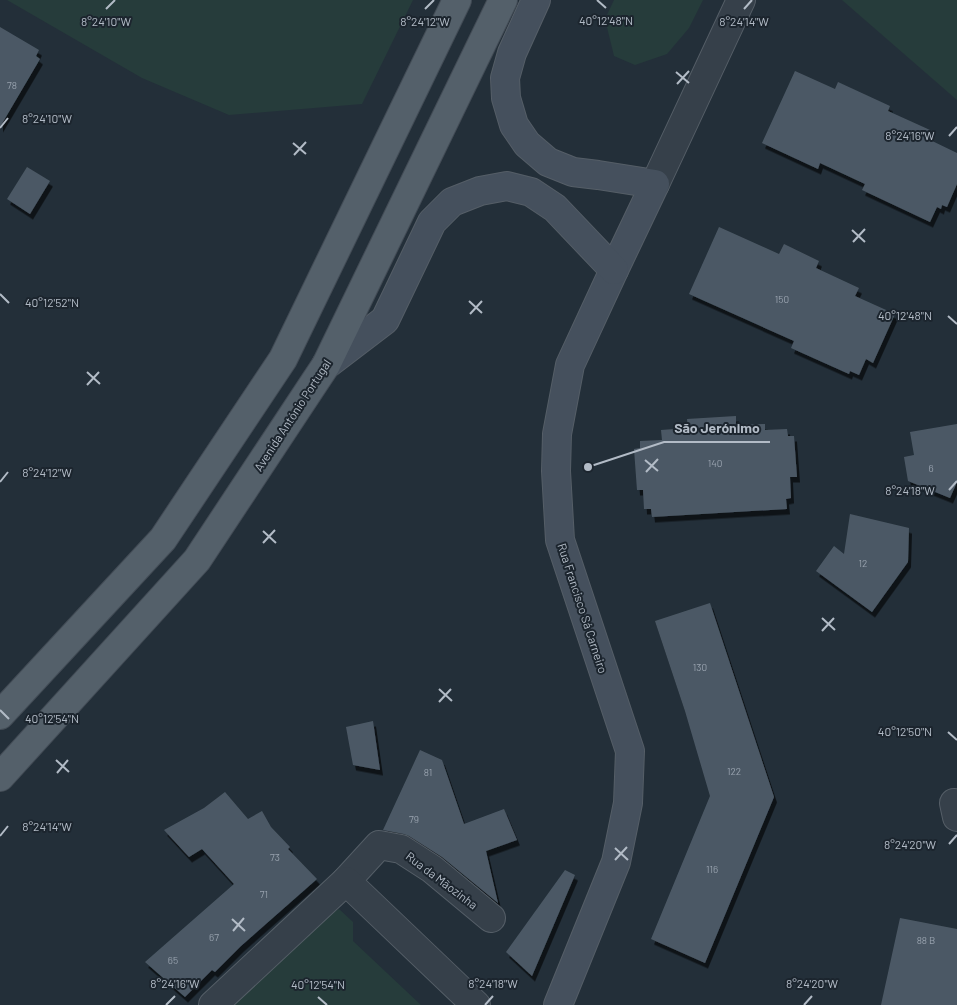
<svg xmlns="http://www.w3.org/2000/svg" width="957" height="1005" font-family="Barlow,sans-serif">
  <defs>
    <filter id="shadow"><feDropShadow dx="3" dy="5.5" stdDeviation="0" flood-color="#0009"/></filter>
  </defs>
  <rect width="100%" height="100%" fill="#232f39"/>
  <g fill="#263c3b">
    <path d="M7 0H413L362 104 229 115 142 78Z"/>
    <path d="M614 0H703L689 28 667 54 635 65 614 56 605 19Z"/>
    <path d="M842 0H957V100Z"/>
    <path d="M339 909 353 922V941L421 1005H232L292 951 325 917Z"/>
  </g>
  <g fill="#4c5965" filter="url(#shadow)">
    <path d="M0 27 39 50 36 56 40 59 0 127Z"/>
    <path d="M795 71 835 89 838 82 890 106 888 111 930 130 926 138 957 153V184L947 207 942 205 941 209 937 207 930 222 862 190 865 184 820 163 818 169 762 143Z"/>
    <path d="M27 167 50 181 30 214 7 199Z"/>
    <path d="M719 227 779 254 784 244 819 261 816 268 859 288 855 296 895 314 873 363 866 359 859 375 850 371 849 374 791 348 794 341 689 294Z"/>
    <path d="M736 416V425L765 424V430L787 429 788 436H794L797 477H790L791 498 786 499 787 509 652 517 651 509H644L643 490H637L634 449 640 448V441L662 440 661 430 688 428 687 419Z"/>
    <path d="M957 424V482L950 498 908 481 904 457 914 455 910 432Z"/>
    <path d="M850 514 909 528 908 562 872 612 816 571 834 546 844 554Z"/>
    <path d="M710 603 774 797 705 963 651 939 710 796 685 711 655 621Z"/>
    <path d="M373 721 380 770 353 765 346 727Z"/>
    <path d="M420 750 442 760 464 824 504 809 517 840 486 851 498 903 442 857 409 836 404 834 383 830Z"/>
    <path d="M225 792 248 819 262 811 271 827 290 847 288 849 317 879 241 946 215 972 212 970 185 997 145 962 234 884 202 849 189 857 164 830 204 808Z"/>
    <path d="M565 870 575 875 532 976 506 952Z"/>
    <path d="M900 918 957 929V1005H881Z"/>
  </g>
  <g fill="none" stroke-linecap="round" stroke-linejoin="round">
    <g stroke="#555e67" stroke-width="30">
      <g id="street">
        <path d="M655 184 741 0"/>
        <path d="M954 803 957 817"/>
        <path d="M346 881 379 845 401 849 432 869 491 918"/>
        <path d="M213 1005 346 881 476 1005"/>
      </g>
    </g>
    <g stroke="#555e67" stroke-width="30">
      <g id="secondary">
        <path d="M536 0 512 53 505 78 506 98 514 125 527 144 548 162 573 172 598 175 655 184 614 270 570 365 557 434 556 471 560 540 630 751 628 803 616 862 558 1005"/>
        <path d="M326 365 385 320 432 222 452 202 480 191 507 186 531 192 555 208 614 270"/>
      </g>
    </g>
    <g stroke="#434c56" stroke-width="30">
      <g id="primary">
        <path d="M0 715 163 539 283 359 457 0"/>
        <path d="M0 777 197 560 314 383 326 365 503 0"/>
      </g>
    </g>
    <use href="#street" stroke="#36404a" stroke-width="28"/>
    <use href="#secondary" stroke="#45505d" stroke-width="28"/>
    <use href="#primary" stroke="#54606a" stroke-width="28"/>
  </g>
  <path fill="none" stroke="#b2bbc6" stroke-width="2" d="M597 0 606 8M106 9 115 0M425 9 434 0M744 9 752 0M676 72 689 83M677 84 689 71M0 128 8 118M949 136 957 127M293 143 306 154M294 155 306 142M852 230 865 242M853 242 865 229M0 294 9 303M469 301 482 313M470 314 482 301M948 316 957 324M87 372 100 384M87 385 99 372M645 460 658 471M646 472 658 459M0 482 8 472M949 490 957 481M263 531 276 543M263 543 275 530M822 618 835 630M822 631 834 618M439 689 452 701M439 702 451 689M0 710 9 719M948 732 957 740M56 760 69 772M57 773 68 760M0 836 8 826M949 844 957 835M615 848 628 860M615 860 627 847M232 919 245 931M233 931 244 918M318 997 327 1005M166 1005 175 996M485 1005 493 996M804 1005 812 996"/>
  <g text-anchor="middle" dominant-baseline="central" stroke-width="4" stroke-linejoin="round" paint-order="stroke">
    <g font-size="10" fill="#98a2ae">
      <text x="12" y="85">78</text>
      <text x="782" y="299">150</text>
      <text x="715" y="463">140</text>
      <text x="931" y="468">6</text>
      <text x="863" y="563">12</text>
      <text x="700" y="667">130</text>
      <text x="734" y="771">122</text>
      <text x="428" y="772">81</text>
      <text x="414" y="819">79</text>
      <text x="275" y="857">73</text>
      <text x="712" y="869">116</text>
      <text x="264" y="894">71</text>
      <text x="214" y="937">67</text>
      <text x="926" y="940">88 B</text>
      <text x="173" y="960">65</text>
    </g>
    <g font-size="12" fill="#b2bbc6" stroke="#1c252e">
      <text transform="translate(292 415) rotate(-57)">Avenida António Portugal</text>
      <text transform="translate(583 608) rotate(72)">Rua Francisco Sá Carneiro</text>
      <text transform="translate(442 880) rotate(37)">Rua da Mãozinha</text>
    </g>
  </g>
  <g font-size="12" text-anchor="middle" fill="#b2bbc6" stroke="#1c252e" stroke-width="4" stroke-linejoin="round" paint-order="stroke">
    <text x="606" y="25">40°12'48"N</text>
    <text x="106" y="26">8°24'10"W</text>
    <text x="425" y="26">8°24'12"W</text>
    <text x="744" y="26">8°24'14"W</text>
    <text x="47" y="123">8°24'10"W</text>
    <text x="910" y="140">8°24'16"W</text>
    <text x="52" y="307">40°12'52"N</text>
    <text x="905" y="320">40°12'48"N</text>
    <text x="47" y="477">8°24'12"W</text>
    <text x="910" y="495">8°24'18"W</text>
    <text x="52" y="723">40°12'54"N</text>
    <text x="905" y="736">40°12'50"N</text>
    <text x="47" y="831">8°24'14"W</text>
    <text x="910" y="849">8°24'20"W</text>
    <text x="175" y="988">8°24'16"W</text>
    <text x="493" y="988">8°24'18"W</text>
    <text x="812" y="988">8°24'20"W</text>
    <text x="318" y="989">40°12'54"N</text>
  </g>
  <path fill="none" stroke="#b2bbc6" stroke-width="2" d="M588 467L664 442H770"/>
  <circle fill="#b2bbc6" stroke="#1c252e" stroke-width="2" cx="588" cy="467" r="5"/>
  <g font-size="14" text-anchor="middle" font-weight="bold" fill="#b2bbc6" stroke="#1c252e" stroke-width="4" stroke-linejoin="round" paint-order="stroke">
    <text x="717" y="433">São Jerónimo</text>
  </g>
</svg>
